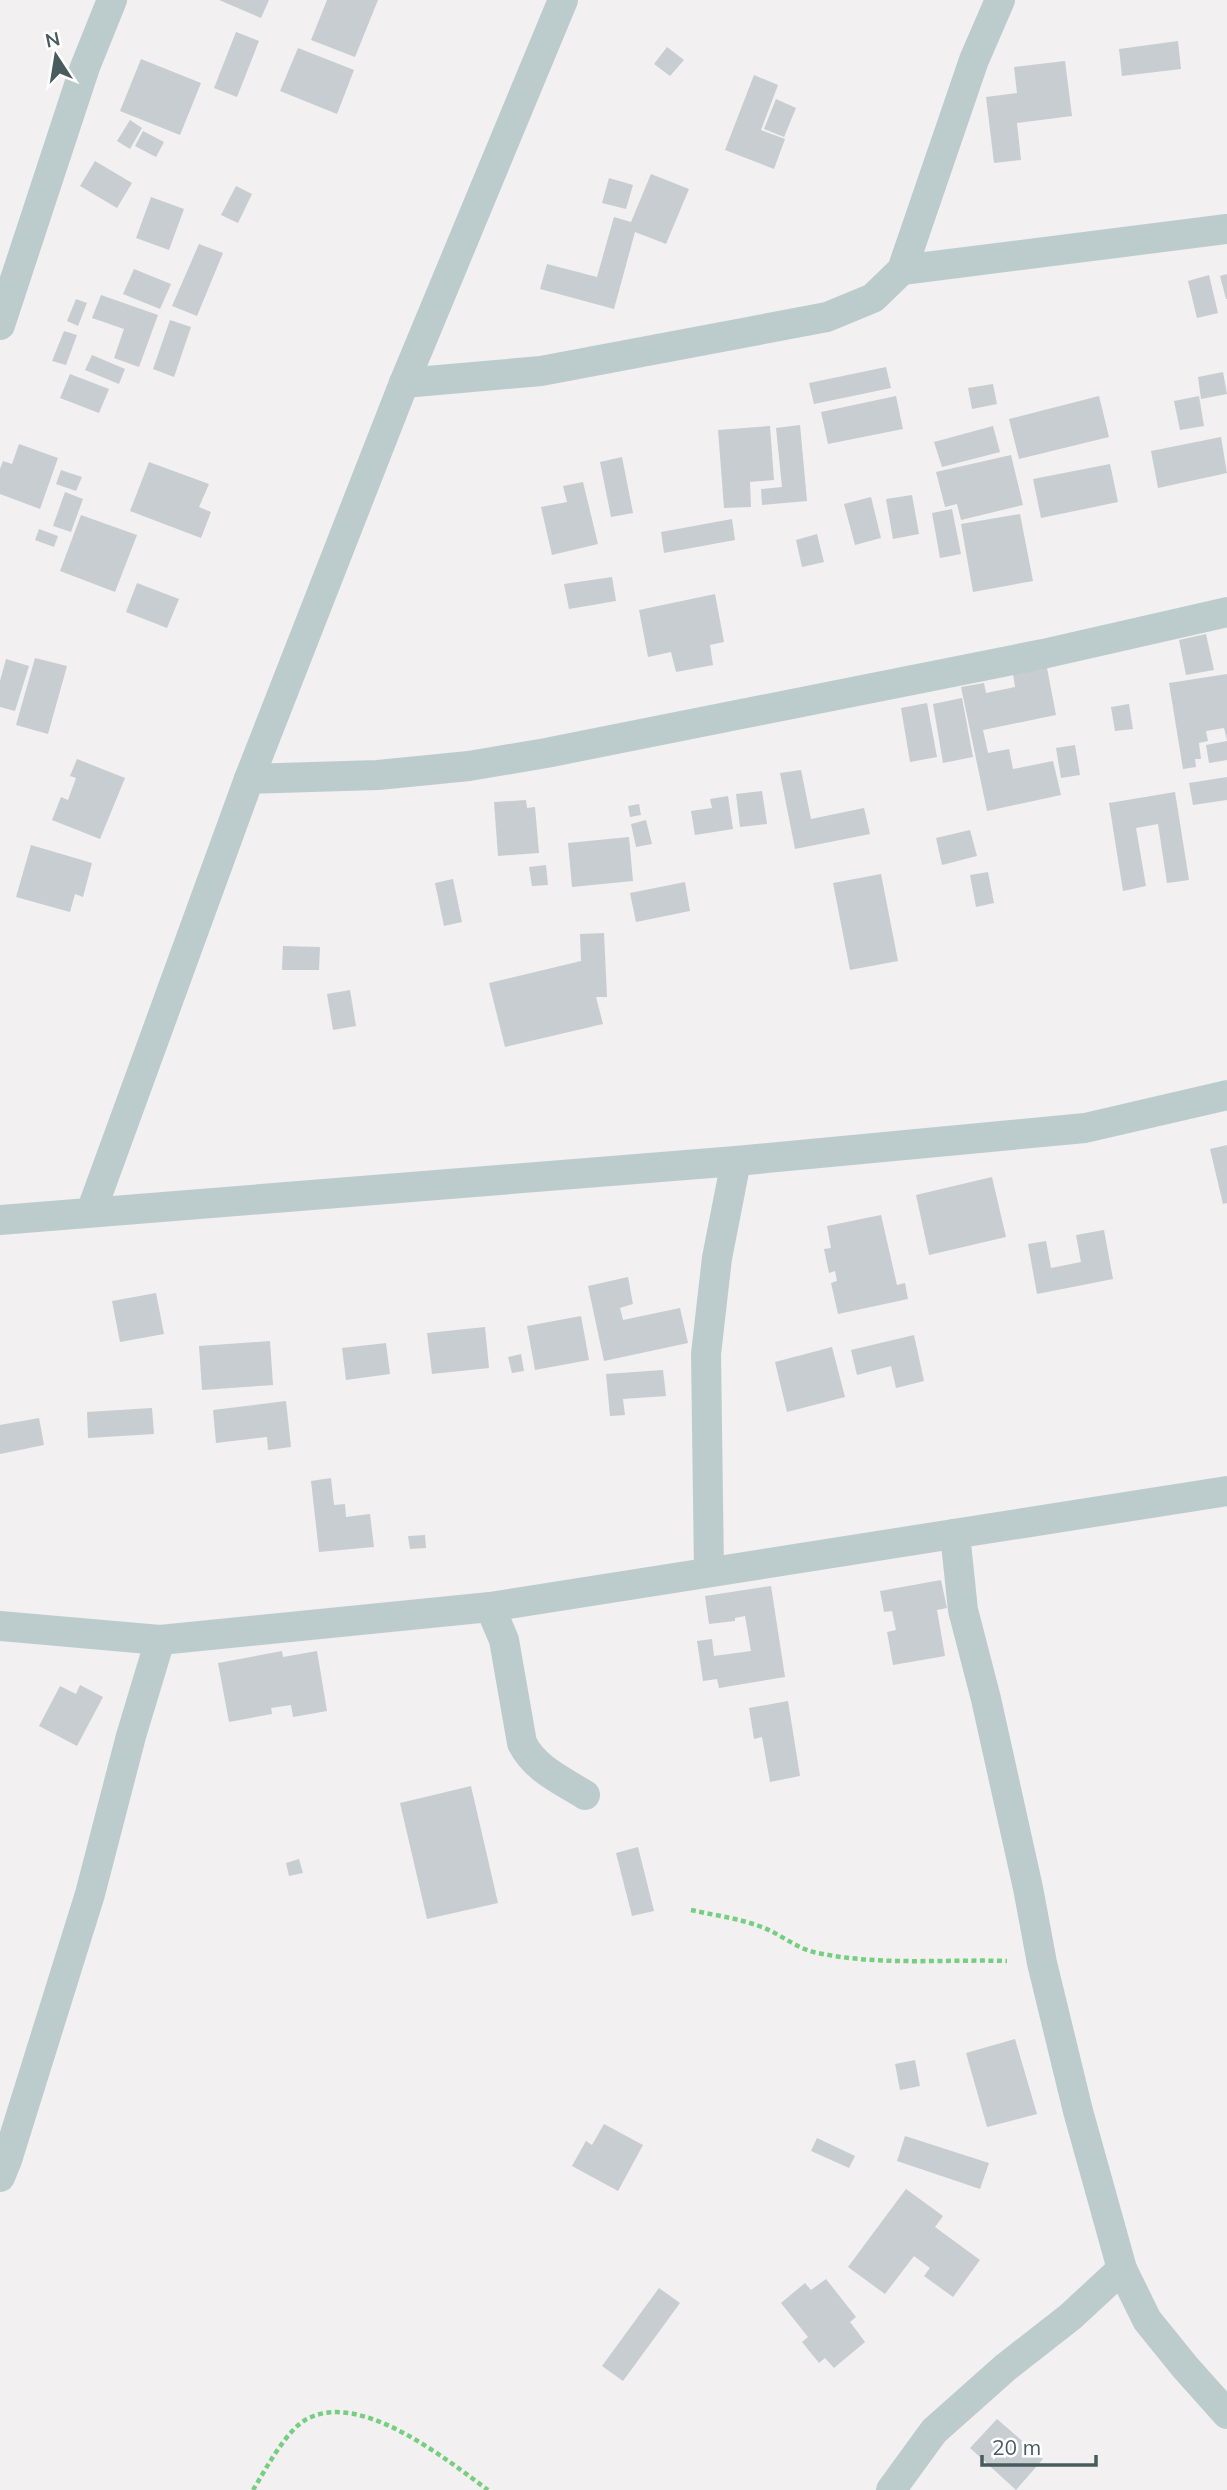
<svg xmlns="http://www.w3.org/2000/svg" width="1227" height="2490" font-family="Mulish,sans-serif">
  <rect width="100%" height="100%" fill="#f2f0f1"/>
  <g fill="#c7cdd0">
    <path d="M219 0H269L261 18Z"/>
    <path d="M327 0H378L355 57 311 40Z"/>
    <path d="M236 32 259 41 237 97 214 88Z"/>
    <path d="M1178 41 1181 69 1122 76 1119 49Z"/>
    <path d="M667 47 684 60 670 76 654 64Z"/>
    <path d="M298 48 354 70 337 114 280 91Z"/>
    <path d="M141 59 201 83 180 135 120 111Z"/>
    <path d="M1065 61 1072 116 1017 123 1021 160 994 163 986 97 1017 93 1014 67Z"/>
    <path d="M754 75 778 85 761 130 785 139 774 169 725 150Z"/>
    <path d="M776 99 796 108 784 137 764 129Z"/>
    <path d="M130 120 142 128 130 149 117 141Z"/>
    <path d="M143 131 164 142 156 157 135 146Z"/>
    <path d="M95 161 132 183 117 208 80 186Z"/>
    <path d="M651 174 689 189 666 244 635 232 614 309 540 289 547 264 597 277 614 217 631 222Z"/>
    <path d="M609 178 633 185 626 209 602 203Z"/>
    <path d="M236 186 252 194 238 223 221 215Z"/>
    <path d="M151 197 184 209 169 250 136 238Z"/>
    <path d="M199 244 223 253 197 316 172 306Z"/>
    <path d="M134 269 171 284 160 309 123 294Z"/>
    <path d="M1227 274V299H1226L1220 276Z"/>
    <path d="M1209 275 1218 313 1197 318 1188 281Z"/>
    <path d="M101 295 158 315 139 367 114 358 124 329 92 318Z"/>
    <path d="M76 299 87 303 78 326 67 321Z"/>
    <path d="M170 320 191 327 174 377 153 369Z"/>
    <path d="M64 331 77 335 66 365 52 361Z"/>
    <path d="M92 355 125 369 119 384 85 370Z"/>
    <path d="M886 367 891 388 814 404 809 383Z"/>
    <path d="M1223 372 1227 394 1201 399 1198 377Z"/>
    <path d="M70 374 109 389 99 413 60 398Z"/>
    <path d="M993 384 997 404 972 409 968 388Z"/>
    <path d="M896 396 903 429 828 444 821 412Z"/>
    <path d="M1099 396 1109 437 1019 459 1009 419Z"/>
    <path d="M1199 396 1204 426 1180 430 1174 401Z"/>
    <path d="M800 425 807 501 762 505 761 489 782 487 776 428Z"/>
    <path d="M770 426 774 480 750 482 751 507 724 508 718 430Z"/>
    <path d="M993 426 1000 452 942 467 934 442Z"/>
    <path d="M1221 437 1227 473 1158 488 1151 451Z"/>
    <path d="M19 444 58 458 40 509 0 494V469L3 461 12 464Z"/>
    <path d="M1011 455 1023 505 961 520 957 504 945 507 936 472Z"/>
    <path d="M622 457 633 513 611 517 600 462Z"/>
    <path d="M149 462 209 484 199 507 211 512 201 538 130 511Z"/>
    <path d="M1110 464 1118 502 1041 518 1033 479Z"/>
    <path d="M61 470 82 477 76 491 56 484Z"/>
    <path d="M583 482 598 544 552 555 541 507 567 502 563 486Z"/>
    <path d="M65 492 83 499 71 532 53 526Z"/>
    <path d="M912 495 919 534 893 539 886 499Z"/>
    <path d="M871 497 881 538 855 545 844 504Z"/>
    <path d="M952 509 961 554 940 558 932 513Z"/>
    <path d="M1020 514 1033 581 973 592 961 524Z"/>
    <path d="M81 515 137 535 115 592 60 571Z"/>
    <path d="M732 519 735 540 664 553 661 532Z"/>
    <path d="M39 529 58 536 54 547 35 540Z"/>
    <path d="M817 534 824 562 802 567 796 540Z"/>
    <path d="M612 577 616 601 569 609 564 584Z"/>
    <path d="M137 583 179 599 167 628 126 612Z"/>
    <path d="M715 594 724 642 710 645 713 665 676 672 671 652 648 657 639 610Z"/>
    <path d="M1206 634 1214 670 1186 675 1179 640Z"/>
    <path d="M35 658 67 666 48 734 16 725Z"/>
    <path d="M6 659 29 666 15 711 0 707V681Z"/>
    <path d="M1047 668 1056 715 983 730 988 753 1009 749 1013 769 1053 761 1061 795 987 811 961 687 984 683 986 693 1015 687 1013 674Z"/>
    <path d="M1227 674V740L1224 728 1206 731 1208 741 1199 743 1201 759H1195L1196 767 1183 769 1169 683Z"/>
    <path d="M962 698 973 757 943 763 933 704Z"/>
    <path d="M927 703 937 757 910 762 901 708Z"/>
    <path d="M1129 704 1133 729 1115 731 1111 707Z"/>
    <path d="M1227 741V760L1209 763 1206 745Z"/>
    <path d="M1075 745 1080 775 1061 778 1056 748Z"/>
    <path d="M77 759 125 778 100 839 52 820 61 797 68 800 76 778 70 776Z"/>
    <path d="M801 770 811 819 864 808 870 834 795 849 780 773Z"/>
    <path d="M1227 777V800L1193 805 1189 783Z"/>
    <path d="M762 791 767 824 740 827 736 794Z"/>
    <path d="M1175 792 1189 880 1167 883 1158 824 1136 828 1146 886 1123 891 1109 803Z"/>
    <path d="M728 796 733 829 695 835 691 811 712 808 710 799Z"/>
    <path d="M526 800 527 808 535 807 539 853 498 856 494 802Z"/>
    <path d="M639 804 641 815 630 817 628 806Z"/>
    <path d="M646 820 652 844 636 847 631 824Z"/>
    <path d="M970 830 977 856 942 865 936 838Z"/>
    <path d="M629 837 633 881 572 887 568 843Z"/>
    <path d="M31 845 92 863 83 897 75 894 70 912 16 897Z"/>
    <path d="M546 865 548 885 532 886 529 867Z"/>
    <path d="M988 872 994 903 976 907 970 875Z"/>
    <path d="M881 874 898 961 850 970 833 883Z"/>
    <path d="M453 879 462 922 444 926 435 883Z"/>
    <path d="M685 882 690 911 636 922 630 893Z"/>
    <path d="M604 933 607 997H596L603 1024 505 1047 489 983 581 961 580 934Z"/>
    <path d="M283 946 320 947 319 970H282Z"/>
    <path d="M350 990 356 1026 333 1030 327 994Z"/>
    <path d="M1227 1145V1203L1223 1204 1210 1149Z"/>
    <path d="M992 1177 1006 1237 929 1255 916 1195Z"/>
    <path d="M881 1215 897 1285 905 1283 908 1299 838 1314 831 1283 837 1281 835 1271 829 1273 824 1249 831 1248 827 1226Z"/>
    <path d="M1104 1230 1113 1279 1037 1294 1028 1244 1046 1241 1051 1268 1081 1262 1076 1235Z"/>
    <path d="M628 1277 633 1304 620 1308 623 1320 680 1308 688 1343 604 1361 588 1286Z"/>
    <path d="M156 1293 164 1334 120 1342 112 1301Z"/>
    <path d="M581 1316 589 1360 535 1370 527 1326Z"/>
    <path d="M485 1327 489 1368 432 1374 427 1333Z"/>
    <path d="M914 1335 924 1381 896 1388 891 1366 857 1375 851 1350Z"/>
    <path d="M270 1341 273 1385 202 1390 199 1346Z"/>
    <path d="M386 1343 390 1374 346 1380 342 1348Z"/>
    <path d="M832 1347 845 1397 787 1412 775 1362Z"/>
    <path d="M521 1354 524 1371 512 1373 508 1357Z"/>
    <path d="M663 1370 666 1396 623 1399 625 1415 610 1416 606 1374Z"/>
    <path d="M286 1401 291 1447 268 1450 267 1437 216 1443 213 1410Z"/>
    <path d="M152 1408 154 1434 88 1438 87 1412Z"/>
    <path d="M39 1418 44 1445 0 1454V1425Z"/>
    <path d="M331 1478 334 1505 345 1504 346 1517 370 1514 374 1547 319 1552 311 1481Z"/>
    <path d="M425 1535 426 1548 410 1549 408 1536Z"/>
    <path d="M941 1580 947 1608 937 1610 945 1656 893 1665 887 1632 896 1630 892 1611 884 1612 880 1591Z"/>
    <path d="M771 1586 785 1677 719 1688 717 1679 703 1681 697 1641 712 1639 714 1656 751 1651 745 1616 735 1618V1621L709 1624 705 1596Z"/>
    <path d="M282 1651 283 1657 317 1651 327 1711 293 1717 291 1705 271 1708 272 1714 229 1722 218 1663Z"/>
    <path d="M80 1685 103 1697 77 1746 39 1726 60 1686 76 1694Z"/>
    <path d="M788 1701 800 1776 770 1782 762 1737 754 1739 749 1708Z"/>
    <path d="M471 1786 498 1903 427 1919 400 1803Z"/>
    <path d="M638 1847 654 1911 632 1916 616 1853Z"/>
    <path d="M299 1859 303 1873 289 1876 286 1863Z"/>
    <path d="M1015 2039 1037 2114 987 2127 966 2053Z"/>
    <path d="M915 2060 920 2086 900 2090 895 2064Z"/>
    <path d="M604 2124 643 2145 618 2191 572 2166 586 2141 592 2145Z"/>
    <path d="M905 2136 989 2163 980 2189 897 2161Z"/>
    <path d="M817 2138 855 2156 849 2168 811 2151Z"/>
    <path d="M906 2189 943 2216 935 2227 980 2260 953 2297 924 2276 930 2268 914 2256 885 2294 848 2267Z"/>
    <path d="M826 2279 856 2317 850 2322 865 2342 834 2368 825 2358 819 2363 802 2342 808 2337 781 2303 805 2283 811 2290Z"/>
    <path d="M659 2288 680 2303 623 2381 602 2366Z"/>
    <path d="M997 2419 1043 2459 1016 2490 970 2448Z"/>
  </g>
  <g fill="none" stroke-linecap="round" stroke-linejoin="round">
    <g stroke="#76ce80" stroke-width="4.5" stroke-dasharray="5 3.5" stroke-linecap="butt">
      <path d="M691 1910C713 1915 737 1918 759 1926 780 1933 796 1949 818 1953 880 1966 943 1959 1007 1961"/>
      <path d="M253 2490C266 2469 286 2430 307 2419 361 2390 447 2460 488 2490"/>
    </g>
    <g stroke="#bccccd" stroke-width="30">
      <path d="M902 270 974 60 1000 0"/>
      <path d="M0 325 85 67 112 0"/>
      <path d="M404 383 541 371 827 317 873 298 902 270 1227 229"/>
      <path d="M249 779 378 775 469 766 546 753 1043 654 1227 612"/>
      <path d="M91 1212 249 779 404 383 563 0"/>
      <path d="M0 1220 736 1161 1085 1128 1227 1095"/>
      <path d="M955 1534 963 1610 986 1699 1028 1888 1042 1963 1078 2111 1122 2269 1147 2320 1185 2367 1227 2414"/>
      <path d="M709 1571 706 1354 717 1258 736 1161"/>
      <path d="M490 1607 504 1640 522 1743C535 1769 561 1780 585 1795"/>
      <path d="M0 1626 160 1640 490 1607 1227 1491"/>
      <path d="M0 2177 7 2160 90 1894 131 1736 160 1640"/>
      <path d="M891 2490 934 2431 1006 2367 1070 2317 1122 2269"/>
    </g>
  </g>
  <g transform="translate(56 56) rotate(348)" stroke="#ffffff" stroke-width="5" paint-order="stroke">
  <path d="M0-5L12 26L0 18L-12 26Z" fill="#485c5e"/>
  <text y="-10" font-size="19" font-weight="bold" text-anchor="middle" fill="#485c5e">N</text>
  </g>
  <path d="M982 2455v10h114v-10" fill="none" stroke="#485c5e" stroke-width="3.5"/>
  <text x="992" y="2455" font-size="21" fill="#485c5e" stroke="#ffffff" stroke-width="5" paint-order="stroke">20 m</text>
</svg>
